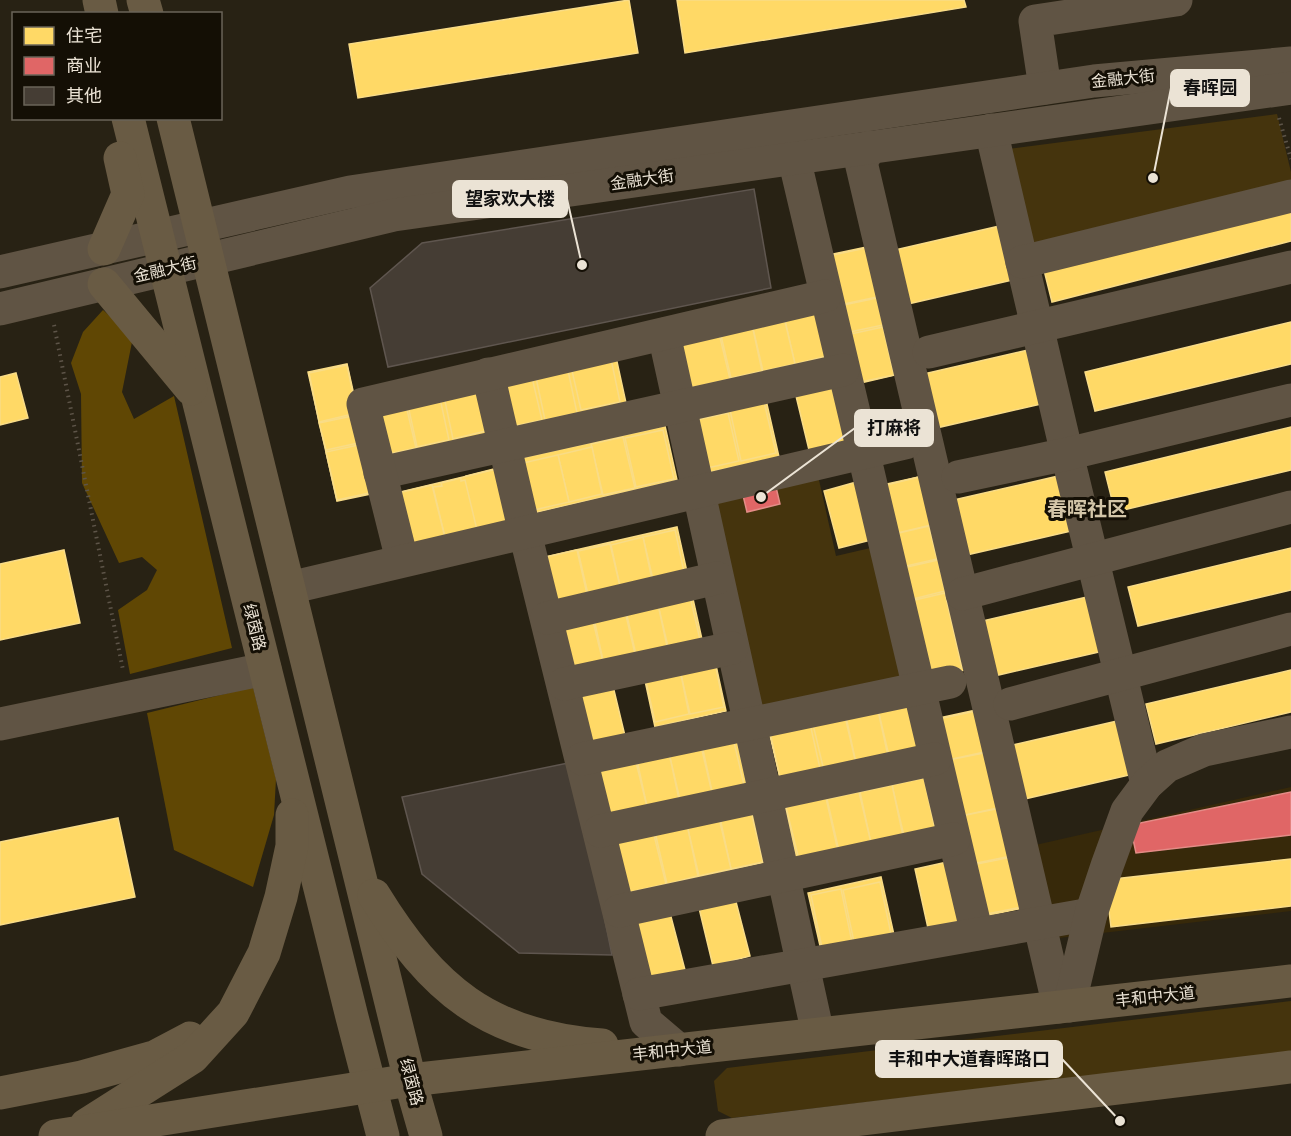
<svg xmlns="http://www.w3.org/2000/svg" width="1291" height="1136" font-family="Ubuntu,'Noto Sans SC',sans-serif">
  <rect width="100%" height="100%" fill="#282214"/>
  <path fill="#37290a" d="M1291 787V911L1059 938 1031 846Z"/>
  <g fill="#45340d">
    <path d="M1277 114 1291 172V183L1029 248 1008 149Z"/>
    <path d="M817 471 836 556 879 546 910 683 754 717 704 495Z"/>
    <path d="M1291 1001V1052L732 1118 718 1111 714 1081 727 1068Z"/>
  </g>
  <g fill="#604704">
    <path d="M103 310 133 337 122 392 134 419 174 396 232 648 130 674 118 610 147 590 157 570 142 557 119 563 82 483 81 394 71 363 83 332Z"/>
    <path d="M253 687 276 779 274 815 253 887 174 850 147 713Z"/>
  </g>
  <g fill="#ffd966" stroke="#f9dc87" stroke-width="1.5">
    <path d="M629 0 638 53 358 98 349 44Z"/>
    <path d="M677 0H964L966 7 685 53Z"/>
    <path d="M1291 208V241L1052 302 1042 262Z"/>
    <path d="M1004 225 1017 279 899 306 886 252Z"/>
    <path d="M867 247 895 375 856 384 828 255Z"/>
    <path d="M866 248 877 297 839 305 828 256Z"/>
    <path d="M877 298 883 325 845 333 839 306Z"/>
    <path d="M817 303 830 357 688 389 676 335Z"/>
    <path d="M815 305 827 356 795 364 783 312Z"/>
    <path d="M783 313 795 364 763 371 751 320Z"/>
    <path d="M751 320 762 371 731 378 719 327Z"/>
    <path d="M1291 322V364L1095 411 1085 372Z"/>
    <path d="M717 325 730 379 690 388 677 335Z"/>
    <path d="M883 327 894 375 856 383 846 335Z"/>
    <path d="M614 348 626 403 509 429 496 375Z"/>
    <path d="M1037 348 1050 402 932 429 919 375Z"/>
    <path d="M610 354 620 402 581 410 570 362Z"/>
    <path d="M566 361 577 413 545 420 534 368Z"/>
    <path d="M347 364 376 493 337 501 308 372Z"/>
    <path d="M347 365 357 413 319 422 309 373Z"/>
    <path d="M530 369 542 420 510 427 498 376Z"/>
    <path d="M16 373 28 418 0 425V377Z"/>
    <path d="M479 378 492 432 380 459 366 404Z"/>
    <path d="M474 381 486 431 453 439 442 387Z"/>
    <path d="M832 387 847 445 810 454 796 396Z"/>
    <path d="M438 389 449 440 417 447 406 396Z"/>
    <path d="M404 397 416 448 384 455 372 404Z"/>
    <path d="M766 400 779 457 706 473 693 416Z"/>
    <path d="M764 402 776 453 741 461 730 410Z"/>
    <path d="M728 413 739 461 707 468 696 420Z"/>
    <path d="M357 415 363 442 326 450 319 423Z"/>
    <path d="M665 426 677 480 534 513 521 458Z"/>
    <path d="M1291 427V470L1115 512 1105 472Z"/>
    <path d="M663 430 674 479 636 487 625 438Z"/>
    <path d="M623 437 635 488 603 495 591 444Z"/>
    <path d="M363 444 374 492 337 500 326 452Z"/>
    <path d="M592 447 602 494 569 502 558 455Z"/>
    <path d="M558 455 569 502 534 510 523 463Z"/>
    <path d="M502 467 516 521 479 530 466 476Z"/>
    <path d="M505 467 517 521 405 548 392 494Z"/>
    <path d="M1067 474 1080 529 962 556 949 501Z"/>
    <path d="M919 477 965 670 919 681 873 487Z"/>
    <path d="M919 477 931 525 885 536 874 488Z"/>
    <path d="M461 478V481L465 480 477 530 445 537 433 487 442 486 441 483Z"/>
    <path d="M860 481 875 539 839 548 824 491Z"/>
    <path d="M432 485 445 538 406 547 393 494Z"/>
    <path d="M929 526 937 559 893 569 886 536Z"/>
    <path d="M677 527 689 581 548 613 536 559Z"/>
    <path d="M675 530 686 581 655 588 643 537Z"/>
    <path d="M643 537 654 589 622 595 611 545Z"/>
    <path d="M610 544 622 595 590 603 578 551Z"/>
    <path d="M1291 548V590L1138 626 1128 587Z"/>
    <path d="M64 550 80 623 0 640V564Z"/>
    <path d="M577 550 589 603 549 612 537 559Z"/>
    <path d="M938 560 945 591 901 602 894 570Z"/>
    <path d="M691 590 703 644 562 676 550 622Z"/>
    <path d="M689 592 701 644 669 651 657 600Z"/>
    <path d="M945 593 962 668 920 677 902 603Z"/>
    <path d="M1096 595 1108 650 990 677 978 622Z"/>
    <path d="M657 600 668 651 637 659 625 607Z"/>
    <path d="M624 607 636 658 604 665 593 614Z"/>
    <path d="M591 613 604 666 564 675 551 622Z"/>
    <path d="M715 661 726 711 655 727 644 676Z"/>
    <path d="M715 663 724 707 690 714 680 670Z"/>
    <path d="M680 670 689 714 655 722 645 677Z"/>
    <path d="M1291 670V712L1156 744 1146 704Z"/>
    <path d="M612 682 625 736 585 745 572 692Z"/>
    <path d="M910 696 922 750 781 782 768 728Z"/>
    <path d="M909 698 921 749 889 756 877 705Z"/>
    <path d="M877 706 888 756 856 763 845 712Z"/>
    <path d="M981 709 1023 908 976 918 934 719Z"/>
    <path d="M980 710 989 751 943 761 934 720Z"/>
    <path d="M844 712 856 764 824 771 812 720Z"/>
    <path d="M809 719 821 773 781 782 769 728Z"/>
    <path d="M1126 719 1138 773 1020 800 1008 746Z"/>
    <path d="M736 736 748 790 606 821 594 768Z"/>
    <path d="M733 738 745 789 713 796 702 745Z"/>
    <path d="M701 746 713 797 681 804 669 753Z"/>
    <path d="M989 752 1002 807 956 817 944 761Z"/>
    <path d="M669 753 680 804 648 811 637 760Z"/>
    <path d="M635 758 648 811 608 821 595 768Z"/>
    <path d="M926 775 938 829 797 861 785 807Z"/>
    <path d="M924 778 935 829 904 836 892 785Z"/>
    <path d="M892 785 903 836 871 843 860 792Z"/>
    <path d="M859 792 871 843 839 851 827 799Z"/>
    <path d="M826 798 838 851 799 860 786 807Z"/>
    <path d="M753 808 766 862 624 894 612 840Z"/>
    <path d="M1001 808 1011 856 967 865 956 817Z"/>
    <path d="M751 811 763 862 731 869 720 818Z"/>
    <path d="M118 818 135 897 0 925V842Z"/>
    <path d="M719 818 731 869 699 876 687 825Z"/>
    <path d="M687 825 698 876 667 884 655 832Z"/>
    <path d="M653 831 666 884 626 893 614 840Z"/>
    <path d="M1012 857 1022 907 977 916 967 866Z"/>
    <path d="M1291 859V906L1111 927 1105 880Z"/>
    <path d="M952 861 965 920 928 928 915 869Z"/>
    <path d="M881 877 894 935 821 950 808 893Z"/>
    <path d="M880 882 891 934 854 942 843 890Z"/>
    <path d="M841 889 852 942 822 948 811 895Z"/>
    <path d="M735 898 750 956 713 966 699 908Z"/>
    <path d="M670 913 685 970 648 980 633 922Z"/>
  </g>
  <g fill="#e06666" stroke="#e38c87" stroke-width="1.5">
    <path d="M775 483 780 504 747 512 742 491Z"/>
    <path d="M1291 792V835L1136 853 1130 825Z"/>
  </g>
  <g fill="#453d34" stroke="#5f564f" stroke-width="1.5">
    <path d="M754 189 771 288 388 367 370 288 422 243Z"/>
    <path d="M573 762 612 955 519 953 422 874 402 797Z"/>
  </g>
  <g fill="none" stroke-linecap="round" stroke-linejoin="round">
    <g stroke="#5d5448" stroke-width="4" stroke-dasharray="1.5 4.5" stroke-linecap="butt">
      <path d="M1279 118 1291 159"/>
      <path d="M54 325 123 670"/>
    </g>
    <g stroke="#605444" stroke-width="33">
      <path d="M1045 88 1035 21 1176 0"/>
      <path d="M991 130 1067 454 1147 784"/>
      <path d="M870 147 861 162 1059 1007"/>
      <path d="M794 158 977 934"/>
      <path d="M1022 262 1291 196"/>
      <path d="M0 272 350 192 1094 81 1291 63"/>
      <path d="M0 309 394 215 1291 88"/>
      <path d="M664 334 818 1034"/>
      <path d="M929 352 1291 267"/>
      <path d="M488 374 525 533 646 1022 679 1050"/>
      <path d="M380 473 843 370"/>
      <path d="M958 477 1067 454 1291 400"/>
      <path d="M402 560 363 404 825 296"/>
      <path d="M289 588 905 443"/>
      <path d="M962 594 1291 507"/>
      <path d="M547 618 717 578"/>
      <path d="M564 684 732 648"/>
      <path d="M1010 704 1291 629"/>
      <path d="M0 724 265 669"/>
      <path d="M582 759 950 682"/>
      <path d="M600 831 935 759"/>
      <path d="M619 911 954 839"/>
      <path d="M639 994 1091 914"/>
      <path d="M1069 1006 1091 914 1107 866 1127 811 1147 784 1167 766 1204 750 1291 732"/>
    </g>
    <g stroke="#695b44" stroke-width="33">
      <path d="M99 0 102 14"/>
      <path d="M143 0 147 14"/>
      <path d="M128 118 352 1017 383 1136"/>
      <path d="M173 118 410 1080 426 1136"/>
      <path d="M104 249 128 194 120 158"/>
      <path d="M104 284 191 389"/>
      <path d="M374 895C432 989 488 1037 602 1045"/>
      <path d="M0 1093 82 1077 154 1057 190 1038"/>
      <path d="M86 1125 193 1057 233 1013 264 953 281 897 292 846V815"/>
      <path d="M55 1136 410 1080 1291 981"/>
      <path d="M722 1136 1291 1067"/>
    </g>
  </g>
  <g text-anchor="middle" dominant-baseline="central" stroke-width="6" stroke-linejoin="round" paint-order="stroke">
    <g font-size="16" fill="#ebe3d5" stroke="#140f05">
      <text transform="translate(1123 78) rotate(-6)">金融大街</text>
      <text transform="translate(642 179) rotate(-8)">金融大街</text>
      <text transform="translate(165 269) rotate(-13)">金融大街</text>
      <text transform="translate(255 627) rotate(76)">绿茵路</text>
      <text transform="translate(1155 996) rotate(-6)">丰和中大道</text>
      <text transform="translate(672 1050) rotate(-6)">丰和中大道</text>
      <text transform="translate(412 1082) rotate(75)">绿茵路</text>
    </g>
    <g font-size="20" font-weight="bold" fill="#d3c5a8" stroke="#140f05">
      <text x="1087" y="508">春晖社区</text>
    </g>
  </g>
  <path fill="none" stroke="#ebe3d5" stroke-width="2" d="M1153 178L1171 88M582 265L567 199M761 497L855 428M1120 1121L1062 1059"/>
  <g fill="#ebe3d5" stroke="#140f05" stroke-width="2">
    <circle cx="1153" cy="178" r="6"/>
    <circle cx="582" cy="265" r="6"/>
    <circle cx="761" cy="497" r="6"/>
    <circle cx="1120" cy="1121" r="6"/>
  </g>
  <g fill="#ebe3d5" stroke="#ebe3d5" stroke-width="2">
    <rect x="1171" y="70" width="78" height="36" rx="6"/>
    <rect x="453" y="181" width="114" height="36" rx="6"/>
    <rect x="855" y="410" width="78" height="36" rx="6"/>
    <rect x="876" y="1041" width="186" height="36" rx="6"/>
  </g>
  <g font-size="18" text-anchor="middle" font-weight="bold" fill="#111">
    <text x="1210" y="94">春晖园</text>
    <text x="510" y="205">望家欢大楼</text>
    <text x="894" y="434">打麻将</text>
    <text x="969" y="1065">丰和中大道春晖路口</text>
  </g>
  <rect x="12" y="12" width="210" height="108" fill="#140f05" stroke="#6a6458" stroke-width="1.5"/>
  <rect x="24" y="27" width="30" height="18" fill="#ffd966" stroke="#6a6458" stroke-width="1.5"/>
  <text x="66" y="42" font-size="18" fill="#ebe3d5">住宅</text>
  <rect x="24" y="57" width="30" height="18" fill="#e06666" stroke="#6a6458" stroke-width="1.5"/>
  <text x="66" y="72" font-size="18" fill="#ebe3d5">商业</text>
  <rect x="24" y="87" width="30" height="18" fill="#453d34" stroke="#6a6458" stroke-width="1.5"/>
  <text x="66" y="102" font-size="18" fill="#ebe3d5">其他</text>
</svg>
